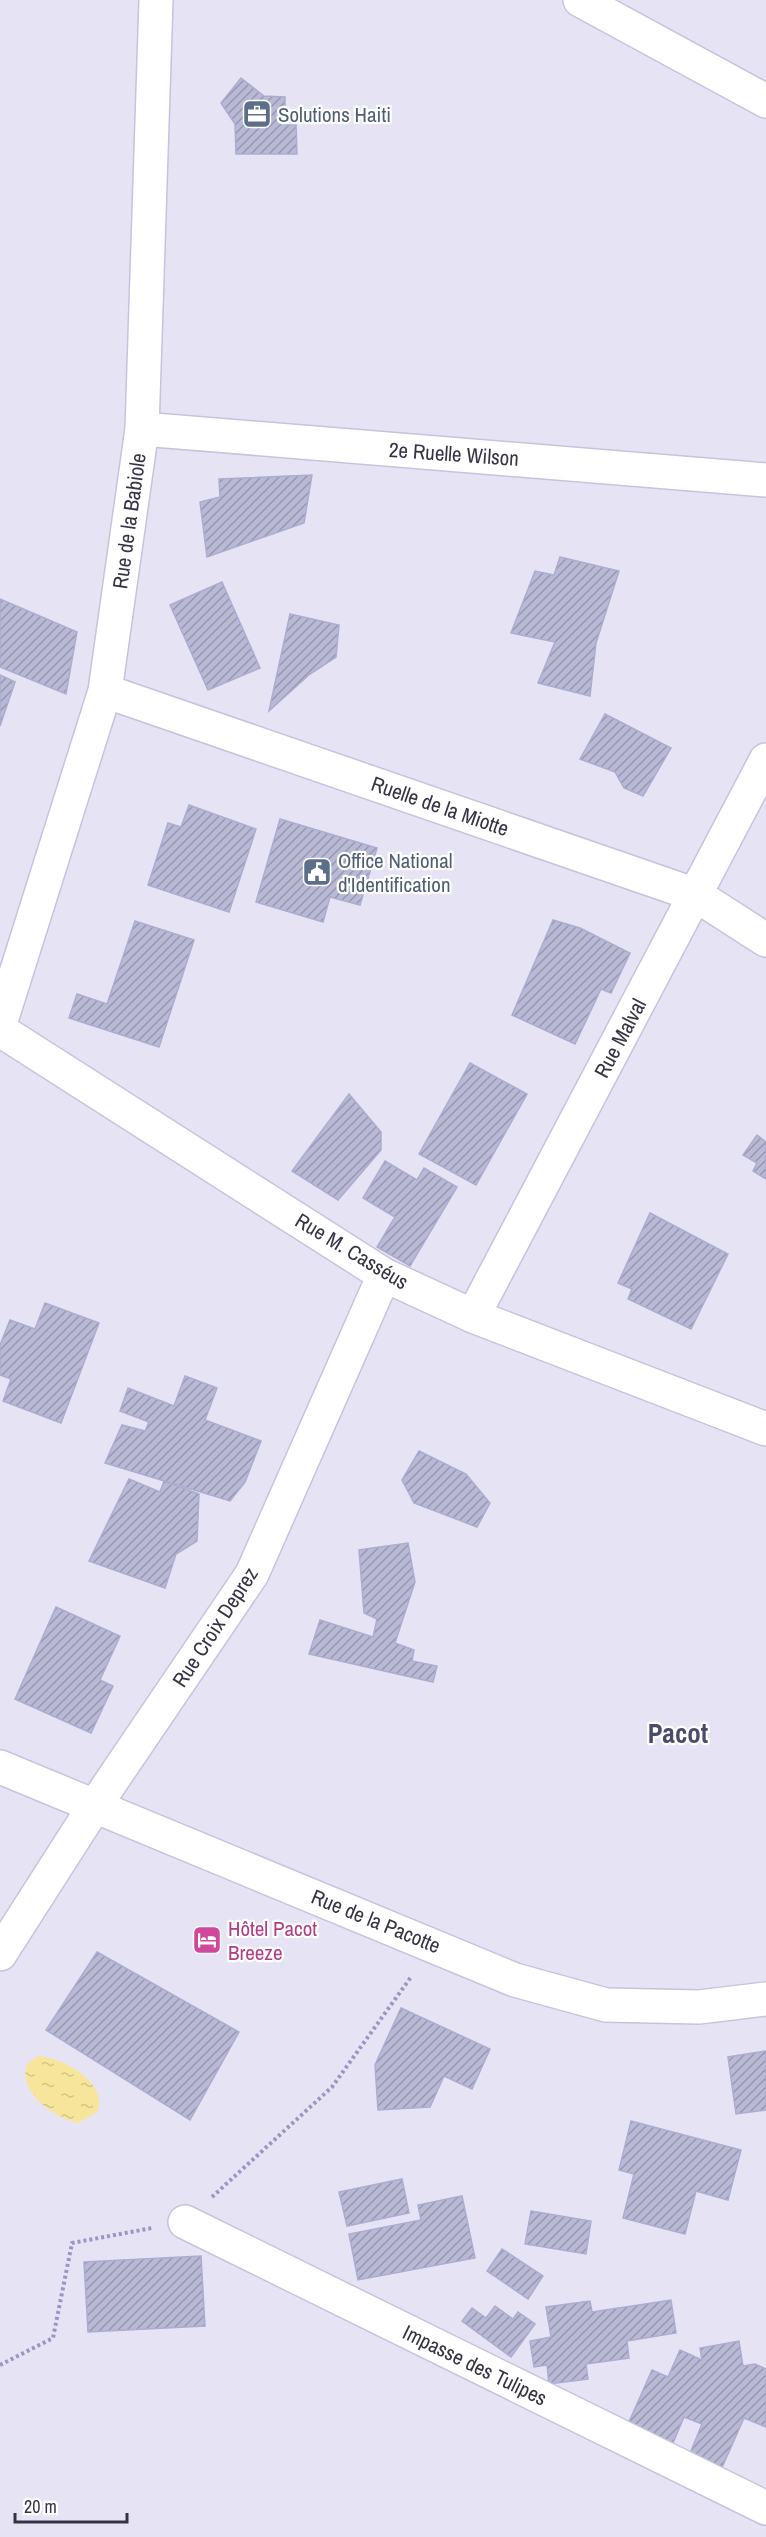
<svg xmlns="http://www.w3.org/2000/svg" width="766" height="2537" font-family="'Archivo Narrow',sans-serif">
  <defs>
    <pattern id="water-ripples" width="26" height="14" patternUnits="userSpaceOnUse" patternTransform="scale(1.5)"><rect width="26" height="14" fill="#f6e59b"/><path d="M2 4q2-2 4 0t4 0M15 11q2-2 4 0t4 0" fill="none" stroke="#d4c587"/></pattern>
    <pattern id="building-hatch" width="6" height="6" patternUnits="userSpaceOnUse" patternTransform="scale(1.5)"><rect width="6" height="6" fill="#b9b9d6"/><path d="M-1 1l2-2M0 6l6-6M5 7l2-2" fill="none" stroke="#9797af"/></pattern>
  </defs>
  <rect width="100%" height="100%" fill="#e6e4f4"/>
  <path fill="url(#water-ripples)" d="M38 2056C61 2057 110 2083 97 2112L78 2123C54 2118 17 2092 27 2064Z"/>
  <g fill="url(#building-hatch)" stroke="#acacd1" stroke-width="1.5">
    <path d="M241 78 264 96 285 97V125H296L297 154H236L235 124 221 103Z"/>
    <path d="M312 475 304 523 207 557 200 502 220 497 219 479Z"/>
    <path d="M560 557 619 571 596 643 590 696 538 683 555 642 511 633 535 571 554 575Z"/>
    <path d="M222 582 260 668 208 690 170 605Z"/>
    <path d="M0 599 77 632 66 694 0 667Z"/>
    <path d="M290 614 339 625 336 657 310 674 269 711Z"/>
    <path d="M0 675 15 682 0 726Z"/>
    <path d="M605 714 671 748 643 796 624 788 615 772 580 759Z"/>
    <path d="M189 805 256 829 229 912 148 885 168 823 181 827Z"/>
    <path d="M280 819 377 848 360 905 330 897 323 922 256 902Z"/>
    <path d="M553 920 580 928 630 953 611 993 601 989 575 1044 512 1015Z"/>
    <path d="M135 921 194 940 159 1047 69 1018 77 994 107 1004Z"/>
    <path d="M470 1063 527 1094 476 1185 419 1154Z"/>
    <path d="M349 1094 381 1132V1150L338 1200 292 1171Z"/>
    <path d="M757 1135 766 1142V1179L753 1171 757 1163 743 1155Z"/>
    <path d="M385 1161 417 1180 424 1168 457 1187 410 1266 377 1247 395 1217 363 1198Z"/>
    <path d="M650 1213 728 1254 691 1329 628 1299 632 1289 618 1283Z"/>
    <path d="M45 1303 99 1323 61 1423 3 1401 11 1379 0 1375V1345L10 1320 35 1329Z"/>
    <path d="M185 1376 217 1388 205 1420 261 1441 245 1482 230 1501 105 1463 122 1425 145 1431 149 1422 120 1411 128 1388 174 1406Z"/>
    <path d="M419 1451 466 1474 490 1503 477 1527 414 1503 402 1480Z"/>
    <path d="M129 1479 160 1492 164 1481 199 1494 197 1541 176 1554 165 1588 89 1561Z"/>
    <path d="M408 1543 415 1582 395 1643 414 1650 412 1661 437 1666 433 1682 309 1654 320 1620 373 1637 377 1619 364 1613 359 1550Z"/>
    <path d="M56 1607 120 1636 100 1680 113 1686 91 1733 15 1699Z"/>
    <path d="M97 1952 239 2032 190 2120 46 2030Z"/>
    <path d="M401 2008 490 2049 472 2089 444 2076 430 2107 378 2110 375 2065Z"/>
    <path d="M766 2051V2110L736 2114 728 2057Z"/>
    <path d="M631 2121 741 2150 728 2200 696 2191 685 2234 623 2218 634 2174 619 2170Z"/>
    <path d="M402 2179 409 2213 347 2226 339 2192Z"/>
    <path d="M462 2196 475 2258 358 2280 349 2234 421 2220 418 2205Z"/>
    <path d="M531 2211 591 2221 586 2254 525 2244Z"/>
    <path d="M502 2249 543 2276 528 2299 487 2271Z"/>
    <path d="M201 2256 205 2326 88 2332 84 2262Z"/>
    <path d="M671 2300 676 2333 627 2341 629 2358 586 2364 588 2379 549 2384 547 2365 534 2367 530 2341 551 2337 546 2307 590 2301 592 2312Z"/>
    <path d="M495 2306 513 2319 518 2312 535 2324 511 2357 462 2321 472 2308 486 2318Z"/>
    <path d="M739 2341 743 2366 755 2364 766 2369V2427L744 2418 720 2472 688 2458 702 2424 684 2417 673 2443 628 2424 652 2370 668 2377 680 2350 702 2360 700 2348Z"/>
  </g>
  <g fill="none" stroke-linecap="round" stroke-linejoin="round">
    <g stroke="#c5c3de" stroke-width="36">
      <g id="street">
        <path d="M580 0 766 101"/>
        <path d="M142 429 766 480"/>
        <path d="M105 691 696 895 766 940"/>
        <path d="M0 1024 105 691 142 429 156 0"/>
        <path d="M0 1030 384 1275 473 1316 766 1429"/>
        <path d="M473 1316 766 760"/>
        <path d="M0 1767 515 1980 606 2005 699 2007 766 1999"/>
        <path d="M0 1954 94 1807 252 1574 384 1275"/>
        <path d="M185 2222 766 2508"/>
      </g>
    </g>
    <g stroke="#9996c3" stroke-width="4" stroke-dasharray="3 3" stroke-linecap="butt">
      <path d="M212 2197 332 2087 411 1977"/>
      <path d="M0 2365 53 2338 72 2243 152 2228"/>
    </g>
    <use href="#street" stroke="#fff" stroke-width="33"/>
  </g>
  <defs>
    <g id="office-square" transform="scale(1.5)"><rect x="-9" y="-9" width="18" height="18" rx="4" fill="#5c6f8a" stroke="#fff"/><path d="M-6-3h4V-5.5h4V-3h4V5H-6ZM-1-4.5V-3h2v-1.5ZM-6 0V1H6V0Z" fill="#fff"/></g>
    <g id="civic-square" transform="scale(1.5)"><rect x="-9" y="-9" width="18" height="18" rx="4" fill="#5c6f8a" stroke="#fff"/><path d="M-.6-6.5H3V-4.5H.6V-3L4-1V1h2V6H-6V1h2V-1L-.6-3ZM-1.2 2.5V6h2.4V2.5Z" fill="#fff"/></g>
    <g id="hotel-square" transform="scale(1.5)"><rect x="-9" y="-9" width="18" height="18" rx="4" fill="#d1479c" stroke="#fff"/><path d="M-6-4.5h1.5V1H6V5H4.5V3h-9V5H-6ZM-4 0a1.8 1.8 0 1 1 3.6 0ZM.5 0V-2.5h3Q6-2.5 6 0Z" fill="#fff"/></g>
  </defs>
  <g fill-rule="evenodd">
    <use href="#office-square" x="257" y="114"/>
    <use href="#civic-square" x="317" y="872"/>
    <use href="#hotel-square" x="207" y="1940"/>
  </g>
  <g text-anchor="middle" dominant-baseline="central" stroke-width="4.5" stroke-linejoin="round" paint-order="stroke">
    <g font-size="21" fill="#4e5e75" stroke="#fff" text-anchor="start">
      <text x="278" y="114">Solutions Haiti</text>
      <text x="338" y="860">Office National<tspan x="338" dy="24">d'Identification</tspan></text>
    </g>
    <g font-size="21" fill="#343446" stroke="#fff">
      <text transform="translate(454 454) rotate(4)">2e Ruelle Wilson</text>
      <text transform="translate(129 521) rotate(-82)">Rue de la Babiole</text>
      <text transform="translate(440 806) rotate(19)">Ruelle de la Miotte</text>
      <text transform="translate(620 1038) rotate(-62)">Rue Malval</text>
      <text transform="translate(352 1251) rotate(31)">Rue M. Casséus</text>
      <text transform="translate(215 1627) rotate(-57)">Rue Croix Deprez</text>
      <text transform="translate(376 1921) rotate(22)">Rue de la Pacotte</text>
      <text transform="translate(475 2365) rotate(26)">Impasse des Tulipes</text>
    </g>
    <g font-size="21" fill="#b23c85" stroke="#fff" text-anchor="start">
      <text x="228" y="1928">Hôtel Pacot<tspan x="228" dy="24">Breeze</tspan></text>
    </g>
    <g font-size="27" font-weight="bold" fill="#4a4a6a" stroke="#fff">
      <text x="678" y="1733">Pacot</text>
    </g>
  </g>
  <path d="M15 2513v9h112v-9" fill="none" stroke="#343446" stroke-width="3"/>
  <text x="24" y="2513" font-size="18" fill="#343446" stroke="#ffffff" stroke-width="4.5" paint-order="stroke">20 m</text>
</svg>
